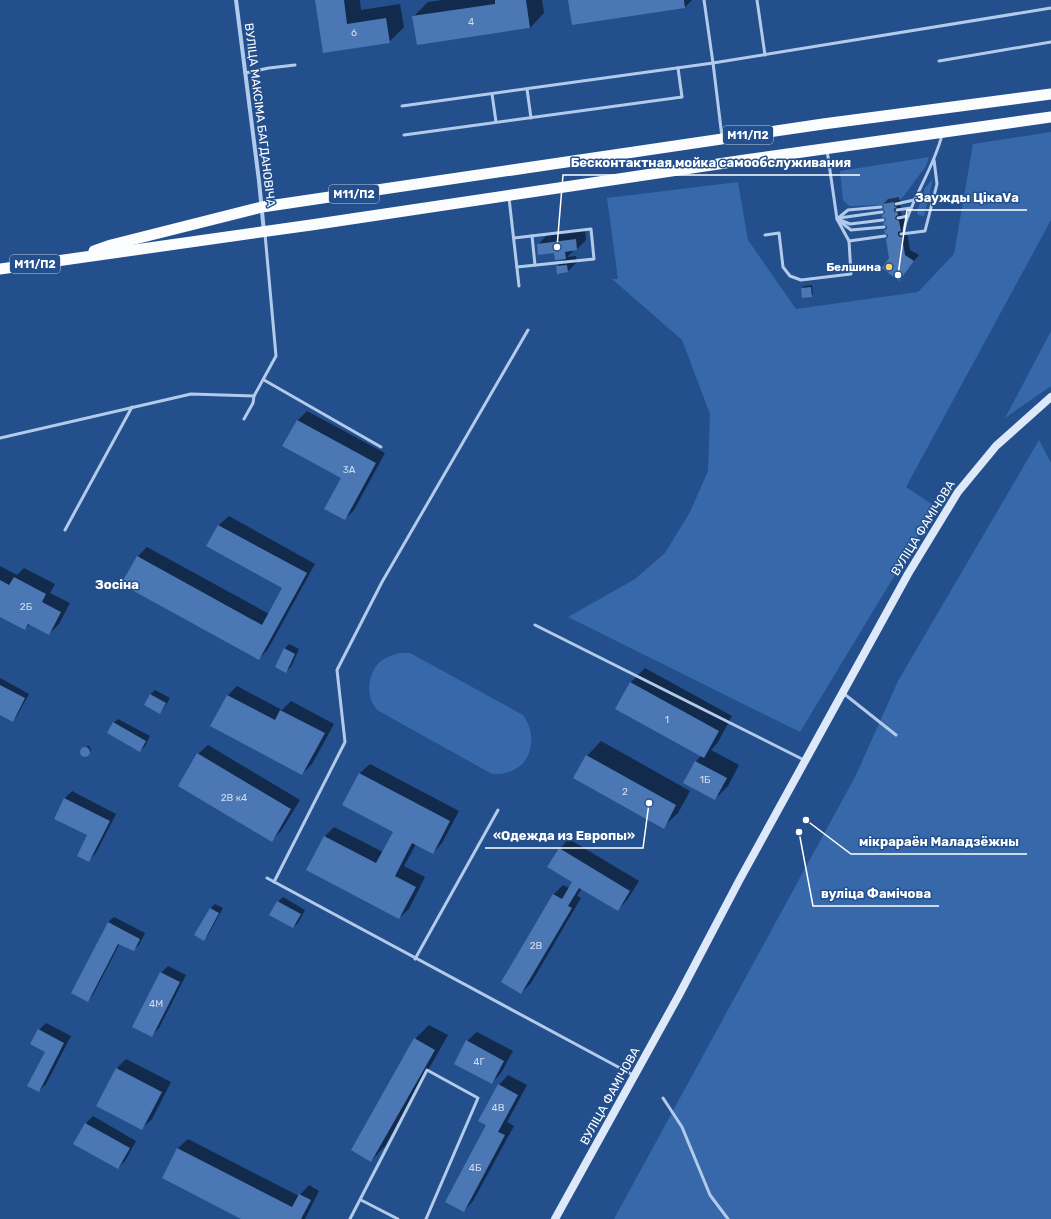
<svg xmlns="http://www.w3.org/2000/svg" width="1051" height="1219" font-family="Rubik,sans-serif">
  <rect width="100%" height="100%" fill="#234f8d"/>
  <g fill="#3768aa">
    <path d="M1051 132V220L906 487 936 507 800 732 568 617 635 579 665 553 690 512 708 471 710 414 682 340 612 279H618L607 198 738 182 748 240 796 309 918 292 954 254 973 144Z"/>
    <path d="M929 157 926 166 903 197 896 202 880 205 853 206H849L843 200 840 171Z"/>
    <path d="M933 179 924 216 918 215 917 212 925 188Z"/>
    <path d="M1051 331V386L1005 418Z"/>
    <path d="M1039 440 1051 463V1219H614L856 775 898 681Z"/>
    <path d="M399 653H410L523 715C533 729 535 747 524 762 520 766 517 769 511 771 505 774 499 774 492 774L377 710C375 707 372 703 371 700 367 687 370 671 380 662 385 657 393 655 399 653Z"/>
  </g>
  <g fill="#0007">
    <path d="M316 0H360L361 10 400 4 404 27 389 42 324 51Z"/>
    <path d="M443 0H542L544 13 530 28 418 44 413 17 428 2Z"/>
    <path d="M569 0H692L685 7Z"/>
    <path d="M899 197V200L901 201 899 205 903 209 900 213 904 216 906 225 905 231 907 232 910 250 919 255 898 280 890 258 889 235 885 230 888 228 887 220 885 205 883 204 888 199Z"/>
    <path d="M585 230 586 240 577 249 574 250 567 257 576 256 577 262 568 271 557 266 565 258 555 252 538 245 547 235Z"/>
    <path d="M812 285 813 294 811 296 802 288 804 286Z"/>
    <path d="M307 411 385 453 354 510 345 519 342 478 297 421Z"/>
    <path d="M229 516 315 564 268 649 259 659 138 556 147 547 269 614 283 588 208 546 219 525Z"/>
    <path d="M0 566 17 575 24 568 55 584 50 593 70 603 59 624 49 634 30 624 25 629 0 616Z"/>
    <path d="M289 644 299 649 291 667 286 671 284 649Z"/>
    <path d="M645 668 732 716 718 742 711 750 739 765 728 786 715 799 696 761 702 755 630 683Z"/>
    <path d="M0 678 29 694 17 716 13 721 0 714Z"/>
    <path d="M237 686 282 710 291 701 334 724 312 764 302 774 212 725 228 695Z"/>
    <path d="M155 690 170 698 164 708 160 713 150 695Z"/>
    <path d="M118 719 150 736 145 746 140 751 113 723Z"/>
    <path d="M601 741 690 791 678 813 663 827 575 778 587 756Z"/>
    <path d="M208 745 300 800 281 831 271 841 198 754Z"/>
    <path d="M89 746 90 747 91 751 87 755 83 756 80 752 85 747Z"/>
    <path d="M370 764 459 811 442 843 433 853 416 844 404 866 425 877 409 909 399 918 307 870 325 836 334 827 383 852 394 831 344 805 360 773Z"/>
    <path d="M72 791 116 814 96 853 89 860V835L55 818 65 798Z"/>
    <path d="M569 839 639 881 627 900 618 910 582 888 577 896 581 898 531 983 521 993 502 982 554 894 563 885 569 888 573 881 559 849Z"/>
    <path d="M283 897 305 910 298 923 293 927 278 902Z"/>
    <path d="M215 904 223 908 208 935 203 939 196 935 211 908Z"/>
    <path d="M114 917 145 933 139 945 133 950 120 943 93 995 88 1001 72 993 108 922Z"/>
    <path d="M168 966 186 975 159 1028 152 1035 161 973Z"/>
    <path d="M46 1023 71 1036 46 1084 39 1091 46 1052 39 1030Z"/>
    <path d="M429 1025 448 1035 385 1146 371 1161 415 1039Z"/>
    <path d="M477 1032 513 1051 501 1073 492 1083 467 1041Z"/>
    <path d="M126 1059 171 1082 152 1119 142 1128 98 1106 117 1068Z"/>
    <path d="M508 1075 527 1085 507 1122 514 1126 473 1201 464 1211 499 1085Z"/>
    <path d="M93 1116 136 1141 125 1161 118 1168 86 1123Z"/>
    <path d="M188 1139 299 1196 309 1185 319 1191 305 1219H243L163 1178 178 1148Z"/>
  </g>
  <g fill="#4b77b4">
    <path d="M315 0H344L347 24 386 18 390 43 323 53Z"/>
    <path d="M495 0H526L530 28 417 45 412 16 495 4Z"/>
    <path d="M568 0H684L685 8 572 25Z"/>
    <path d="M894 202V206L897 207 894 209V211L898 213V215L896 216 895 219 899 221 901 231 898 232V235L900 237H902L905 255 914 261 899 281 882 268 889 258 886 239 888 237V235L885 233 884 230 887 229V226L883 224 886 220 885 218 882 217V215L884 214 885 212 883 209 884 206 882 204Z"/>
    <path d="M576 239 577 250 565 252 566 259 555 260 554 253 538 255 537 244Z"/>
    <path d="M567 265 568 272 557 274 556 266Z"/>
    <path d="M811 287 812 297 802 298 801 288Z"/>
    <path d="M297 420 376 463 345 520 324 509 341 478 282 446Z"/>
    <path d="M218 525 307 573 259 660 121 584 137 556 262 625 282 588 206 546Z"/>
    <path d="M14 577 46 594 42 602 61 612 49 635 28 624 25 630 0 617V580L9 585Z"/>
    <path d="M284 648 295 654 286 673 275 667Z"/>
    <path d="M630 682 719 731 704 758 615 709Z"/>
    <path d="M0 685 25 698 13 722 0 715Z"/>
    <path d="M150 694 166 703 160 714 144 705Z"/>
    <path d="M227 695 275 720 280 710 325 733 302 775 210 726Z"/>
    <path d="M113 722 146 741 140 752 107 733Z"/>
    <circle cx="85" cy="752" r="5"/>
    <path d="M197 753 291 809 272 842 178 786Z"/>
    <path d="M586 755 676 805 664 829 573 778Z"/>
    <path d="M695 761 727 778 715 800 683 783Z"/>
    <path d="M359 773 450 821 433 854 412 843 395 876 416 887 399 919 306 870 324 836 376 863 393 832 342 805Z"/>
    <path d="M64 798 110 821 89 862 77 856 87 835 54 819Z"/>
    <path d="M559 848 630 891 618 911 579 888 568 906 572 908 521 994 501 982 553 894 562 899 572 882 547 867Z"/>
    <path d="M277 901 301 914 293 928 269 915Z"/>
    <path d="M210 908 219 913 204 941 194 935Z"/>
    <path d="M108 922 140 939 134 951 118 944 88 1002 71 993Z"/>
    <path d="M160 972 180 982 152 1037 132 1027Z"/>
    <path d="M38 1029 64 1043 39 1092 27 1086 45 1052 30 1044Z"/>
    <path d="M414 1038 435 1050 371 1162 351 1150Z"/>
    <path d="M466 1040 504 1061 492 1084 454 1064Z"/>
    <path d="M116 1068 162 1092 142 1130 96 1106Z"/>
    <path d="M498 1084 518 1095 498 1132 505 1135 464 1212 445 1202 486 1125 478 1121Z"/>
    <path d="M85 1123 130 1148 118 1169 73 1144Z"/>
    <path d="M177 1148 292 1207 299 1194 311 1200 301 1219H241L162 1178Z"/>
  </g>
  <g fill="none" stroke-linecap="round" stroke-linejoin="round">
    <g stroke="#b2cbeb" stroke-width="3">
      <path d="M704 0 713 63 722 137"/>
      <path d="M757 0 765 55"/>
      <path d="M939 61 1051 42"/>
      <path d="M245 73 269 68 295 65"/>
      <path d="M527 89 531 118"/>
      <path d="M492 94 496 122"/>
      <path d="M402 106 713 63 1051 8"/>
      <path d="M404 135 682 97 678 68"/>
      <path d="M827 150 837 219 849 241 885 236"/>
      <path d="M509 198 519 286"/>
      <path d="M896 204 914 200"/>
      <path d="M897 210 911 208"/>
      <path d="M839 218 882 212"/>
      <path d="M898 218 908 216"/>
      <path d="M837 219 848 210 881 207"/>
      <path d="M838 220 851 230 884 227"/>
      <path d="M840 220 850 224 883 220"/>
      <path d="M904 233C904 222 909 214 913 204 923 181 936 159 942 135"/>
      <path d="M901 234 925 231 937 184 934 160"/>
      <path d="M765 235 779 233 783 267 790 276 801 280 851 274 849 241"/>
      <path d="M532 236 535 265"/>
      <path d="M514 238 591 229 594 259 517 267"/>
      <path d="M264 380 381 447"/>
      <path d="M244 419 253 403 254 396 276 356 265 234"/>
      <path d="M0 438 191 394 254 396"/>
      <path d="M65 530 132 407"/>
      <path d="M535 625 804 760"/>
      <path d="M843 693 896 735"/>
      <path d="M267 878 633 1075"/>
      <path d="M274 882 345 742 337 670 382 582 528 330"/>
      <path d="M415 959 498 810"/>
      <path d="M663 1098 682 1127 710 1195 728 1219"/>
      <path d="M361 1200 398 1219"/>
      <path d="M350 1219 427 1070 478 1098 426 1219"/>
    </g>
    <path stroke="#b2cbeb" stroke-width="4" d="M236 0 259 181 264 232"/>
    <path stroke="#dde9f9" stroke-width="8" d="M555 1219 679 995 740 879 908 574 958 492 996 446 1051 397"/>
    <g stroke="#fbfcfe" stroke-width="11">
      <path d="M94 251 111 245 262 207 823 124 1051 94"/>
      <path d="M0 269 311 225 745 160 1051 117"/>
    </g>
  </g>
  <circle fill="#f6d475" stroke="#234f8d" stroke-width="1.5" cx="889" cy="267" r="4"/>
  <g text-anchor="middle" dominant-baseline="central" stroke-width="3" stroke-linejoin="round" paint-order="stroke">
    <g font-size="10" fill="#d2ddec">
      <text x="471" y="22">4</text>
      <text x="354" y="33">6</text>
      <text x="349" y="470">3А</text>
      <text x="26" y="607">2Б</text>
      <text x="667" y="720">1</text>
      <text x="705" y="780">1Б</text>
      <text x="625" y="792">2</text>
      <text x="234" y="798">2В к4</text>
      <text x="536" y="946">2В</text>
      <text x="156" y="1004">4М</text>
      <text x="479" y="1062">4Г</text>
      <text x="498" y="1108">4В</text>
      <text x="475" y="1168">4Б</text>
    </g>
    <g fill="#234f8d" stroke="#bdcadd" stroke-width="1">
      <rect x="723" y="126" width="50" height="18" rx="3"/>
      <rect x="329" y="185" width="50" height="18" rx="3"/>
      <rect x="10" y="255" width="50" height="18" rx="3"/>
    </g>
    <g font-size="11" font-weight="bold" fill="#fff">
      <text x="748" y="135">М11/П2</text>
      <text x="354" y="194">М11/П2</text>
      <text x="35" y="264">М11/П2</text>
    </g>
    <g font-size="12" fill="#fff" stroke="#234f8d">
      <text transform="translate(260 115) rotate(83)">ВУЛІЦА МАКСІМА БАГДАНОВІЧА</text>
      <text transform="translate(923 528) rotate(-58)">ВУЛІЦА ФАМІЧОВА</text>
      <text transform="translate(610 1096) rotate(-61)">ВУЛІЦА ФАМІЧОВА</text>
    </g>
    <g font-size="12" font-weight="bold" fill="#fff" stroke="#234f8d" text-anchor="end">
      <text x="881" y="267">Белшина</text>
    </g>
    <g font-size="13" font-weight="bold" fill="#fff" stroke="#234f8d">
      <text x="117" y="584">Зосіна</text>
    </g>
  </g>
  <path fill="none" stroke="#fff" stroke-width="1.5" d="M557 247L563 175H860M898 275L907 210H1027M649 803L643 848H485M806 820L851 854H1027M799 832L813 906H939"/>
  <g fill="#fff" stroke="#234f8d" stroke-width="1.5">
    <circle cx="557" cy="247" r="4"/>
    <circle cx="898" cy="275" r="4"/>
    <circle cx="649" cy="803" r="4"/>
    <circle cx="806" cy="820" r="4"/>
    <circle cx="799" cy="832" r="4"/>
  </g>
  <g font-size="13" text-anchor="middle" font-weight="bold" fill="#fff" stroke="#234f8d" stroke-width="3" stroke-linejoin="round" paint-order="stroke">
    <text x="711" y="167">Бесконтактная мойка самообслуживания</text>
    <text x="967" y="202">Заужды ЦікаVа</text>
    <text x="564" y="840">«Одежда из Европы»</text>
    <text x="939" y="846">мікрараён Маладзёжны</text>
    <text x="876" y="898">вуліца Фамічова</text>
  </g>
</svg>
